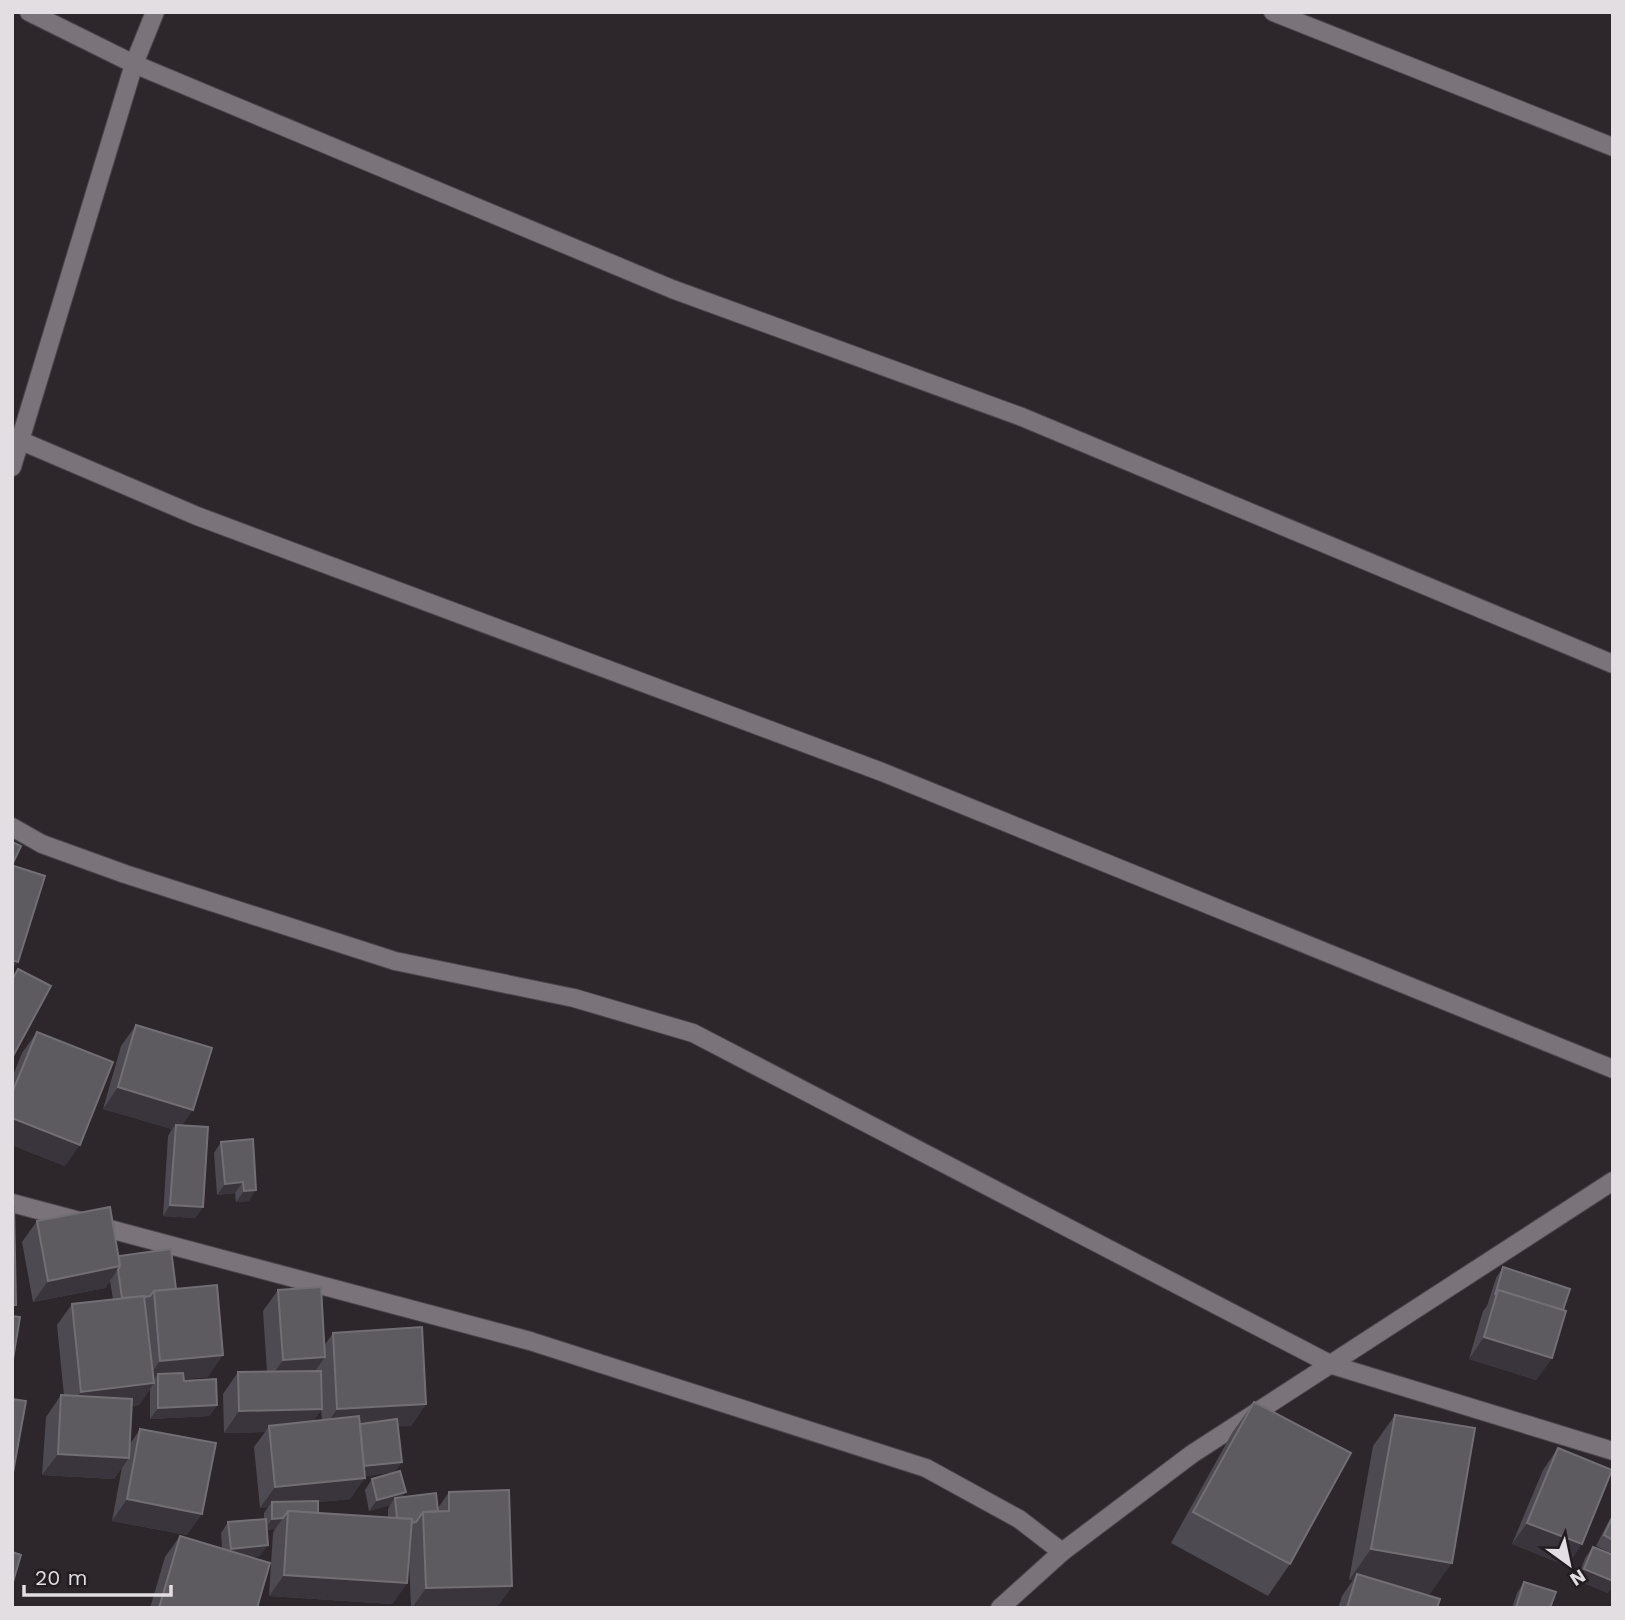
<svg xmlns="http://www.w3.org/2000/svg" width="1625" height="1620" font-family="'Work Sans',sans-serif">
  <rect width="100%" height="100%" fill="#2d272c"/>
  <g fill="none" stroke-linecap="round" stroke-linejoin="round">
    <g stroke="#4a4649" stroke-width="20">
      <g id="street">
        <path d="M29 12 134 64 672 289 1022 417 1613 664"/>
        <path d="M1273 12 1613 147"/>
        <path d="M12 437 197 516 882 772 1613 1069"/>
        <path d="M12 827 42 844 125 874 395 961 574 998 693 1033 1332 1365 1613 1451"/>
        <path d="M12 1203 530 1341 926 1468 1019 1519 1062 1552"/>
        <path d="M1000 1608 1062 1552 1192 1454 1613 1181"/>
      </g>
    </g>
    <g stroke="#4a4649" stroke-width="20">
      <path id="secondary" d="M12 467 134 64 155 12"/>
    </g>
    <use href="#street" stroke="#7a7379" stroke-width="18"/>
    <use href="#secondary" stroke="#7a7379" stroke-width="18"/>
  </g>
  <g fill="#4d4a51" fill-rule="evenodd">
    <path d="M136 1025 182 1126 203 1207 195 1218 163 1216 168 1136 172 1129 103 1109 121 1046Z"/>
    <path d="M37 1032 65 1166 12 1145V1078L22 1053Z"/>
    <path d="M253 1139 249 1201 236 1202 235 1193 217 1195 214 1153 221 1142Z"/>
    <path d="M37 1221 119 1256 176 1289 208 1377 184 1379V1381L217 1405 209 1416 150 1419V1389L139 1405 131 1406 130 1444 140 1429 187 1535 112 1521 122 1467 114 1479 42 1475 46 1417 61 1395 64 1396 57 1325 72 1304 113 1299 110 1281 105 1288 33 1302 22 1242Z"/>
    <path d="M1503 1267 1563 1310 1552 1358 1536 1380 1469 1359 1483 1311 1487 1306 1496 1278Z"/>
    <path d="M278 1290 324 1346 333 1333 426 1404 411 1426H398L402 1462 394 1472 365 1476 350 1499 318 1502V1513L388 1518V1509L390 1505 369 1511 365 1490 372 1479 402 1497 438 1508 449 1492 512 1586 497 1607 411 1608 409 1559 407 1583 392 1604 269 1596 273 1533 275 1529 267 1530 260 1556 252 1557 257 1608H150L165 1557 180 1536 222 1549 221 1533 228 1522 264 1519V1513L268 1507 260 1508 254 1447 265 1432 224 1433 223 1394 238 1372H267L263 1311ZM321 1410 322 1420 313 1421Z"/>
    <path d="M1254 1402 1290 1564 1268 1596 1171 1543 1232 1433Z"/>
    <path d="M1395 1415 1430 1594 1413 1591 1437 1608H1338L1342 1596 1353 1580H1349L1373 1446Z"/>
    <path d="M1558 1448 1567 1566 1512 1544 1543 1470Z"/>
    <path d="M1613 1513V1554L1596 1546Z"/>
    <path d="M1593 1547 1608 1593 1577 1580 1585 1558Z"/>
    <path d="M1524 1582 1550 1608H1512L1517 1593Z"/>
  </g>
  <g fill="#3a353c">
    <path d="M12 960 18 962 12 970Z"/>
    <path d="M118 1087 193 1110 178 1131 176 1125 172 1129 103 1109Z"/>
    <path d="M12 1118 80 1145 65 1166 12 1145Z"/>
    <path d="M243 1182 235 1193 217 1195 225 1184Z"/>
    <path d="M256 1190 249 1201 236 1202 244 1191Z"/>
    <path d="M170 1205 203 1207 195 1218 163 1216Z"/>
    <path d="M120 1266 105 1288 33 1302 48 1281Z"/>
    <path d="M1484 1337 1552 1358 1536 1380 1469 1359Z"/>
    <path d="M223 1355 208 1377 158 1381V1374L152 1382H145L160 1361Z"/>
    <path d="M325 1357 310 1378 268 1381 283 1360Z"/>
    <path d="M154 1383 139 1405 66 1413 81 1392Z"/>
    <path d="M426 1404 411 1426 322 1431 337 1409Z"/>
    <path d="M217 1405 209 1416 150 1419 158 1408Z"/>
    <path d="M322 1409 307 1430 269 1426 265 1432 224 1433 239 1411Z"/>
    <path d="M58 1454 129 1458 114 1479 42 1475Z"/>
    <path d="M402 1462 394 1472 355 1478 362 1467Z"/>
    <path d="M365 1478 350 1499 272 1507V1502L268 1507 260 1508 275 1487Z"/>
    <path d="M406 1492 398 1503 395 1498 390 1505 369 1511 377 1500Z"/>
    <path d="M127 1499 202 1514 187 1535 112 1521Z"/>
    <path d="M283 1518 275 1529 264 1530 272 1519Z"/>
    <path d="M1527 1523 1582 1544 1567 1566 1512 1544Z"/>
    <path d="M268 1545 260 1556 224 1560 231 1549Z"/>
    <path d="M1371 1549 1452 1563 1430 1594 1355 1581 1357 1574 1353 1580H1349Z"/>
    <path d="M1584 1569 1613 1581V1587L1608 1593 1577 1580Z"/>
    <path d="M284 1575 407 1583 392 1604 269 1596Z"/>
    <path d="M512 1586 497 1607 412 1608 426 1588Z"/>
  </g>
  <g fill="#5d5a60" stroke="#726f74" stroke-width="2">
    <path d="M12 842 21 846 12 865Z"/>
    <path d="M14 866 45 876 18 962 12 960V872Z"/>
    <path d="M18 969 51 986 12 1058V980Z"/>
    <path d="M136 1025 212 1048 193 1110 118 1087Z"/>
    <path d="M37 1032 113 1062 80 1145 12 1118V1093Z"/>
    <path d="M176 1125 208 1127 203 1207 170 1205Z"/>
    <path d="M253 1139 256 1190 244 1191 243 1182 225 1184 221 1142Z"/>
    <path d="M12 1207H14L16 1305H12Z"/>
    <path d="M110 1207 120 1266 48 1281 37 1221Z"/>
    <path d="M171 1249 176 1289 154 1291 150 1296 144 1297V1296L122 1298 118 1270 120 1266 119 1256Z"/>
    <path d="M1503 1267 1570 1289 1563 1310 1498 1290 1495 1295Z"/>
    <path d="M217 1285 223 1355 160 1361 154 1291Z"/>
    <path d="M321 1287 325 1357 283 1360 278 1290Z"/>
    <path d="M1498 1290 1566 1311 1552 1358 1484 1337Z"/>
    <path d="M144 1296 154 1383 81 1392 72 1304Z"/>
    <path d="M12 1316 20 1317 12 1365Z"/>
    <path d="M422 1327 426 1404 337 1409 333 1333Z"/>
    <path d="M321 1371 322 1409 239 1411 238 1372Z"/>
    <path d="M183 1373 184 1381 216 1379 217 1405 158 1408V1374Z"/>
    <path d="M61 1395 132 1399 129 1458 58 1454Z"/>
    <path d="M12 1399 26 1401 12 1478Z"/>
    <path d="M1254 1402 1351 1453 1290 1564 1193 1512Z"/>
    <path d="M1395 1415 1475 1428 1452 1563 1371 1549Z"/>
    <path d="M359 1416 365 1478 275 1487 269 1426Z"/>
    <path d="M397 1419 402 1462 364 1466 360 1424Z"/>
    <path d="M140 1429 216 1443 202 1514 127 1499Z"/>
    <path d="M1558 1448 1612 1470 1582 1544 1527 1523Z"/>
    <path d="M400 1471 406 1492 377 1500 372 1479Z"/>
    <path d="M509 1490 512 1586 426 1588 423 1512 449 1511V1492Z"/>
    <path d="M436 1493 438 1511 423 1512 416 1522 411 1523 412 1519 397 1518 395 1498Z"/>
    <path d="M318 1501V1513L288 1511 283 1518 272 1519V1502Z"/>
    <path d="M288 1511 412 1519 407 1583 284 1575Z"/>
    <path d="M1613 1516V1540L1604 1535Z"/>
    <path d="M266 1519 268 1545 231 1549 228 1522Z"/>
    <path d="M180 1536 270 1563 257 1608H159Z"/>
    <path d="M1593 1547 1613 1555V1581L1584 1569Z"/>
    <path d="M12 1552 21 1555 12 1585Z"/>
    <path d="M1357 1574 1440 1599 1437 1608H1347Z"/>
    <path d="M1524 1582 1556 1592 1550 1608H1516Z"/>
  </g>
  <rect width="1625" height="1620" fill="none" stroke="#e2dee1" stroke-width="28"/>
  <g transform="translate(1569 1564) rotate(147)" stroke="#231d22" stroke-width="5" paint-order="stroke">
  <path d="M0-5L12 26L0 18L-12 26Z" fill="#e2dee1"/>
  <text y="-10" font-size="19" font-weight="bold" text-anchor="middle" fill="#e2dee1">N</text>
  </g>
  <path d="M24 1585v10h147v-10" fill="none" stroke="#e2dee1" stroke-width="3.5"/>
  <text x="35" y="1585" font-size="21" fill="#e2dee1" stroke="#231d22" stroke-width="5" paint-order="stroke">20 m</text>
</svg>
